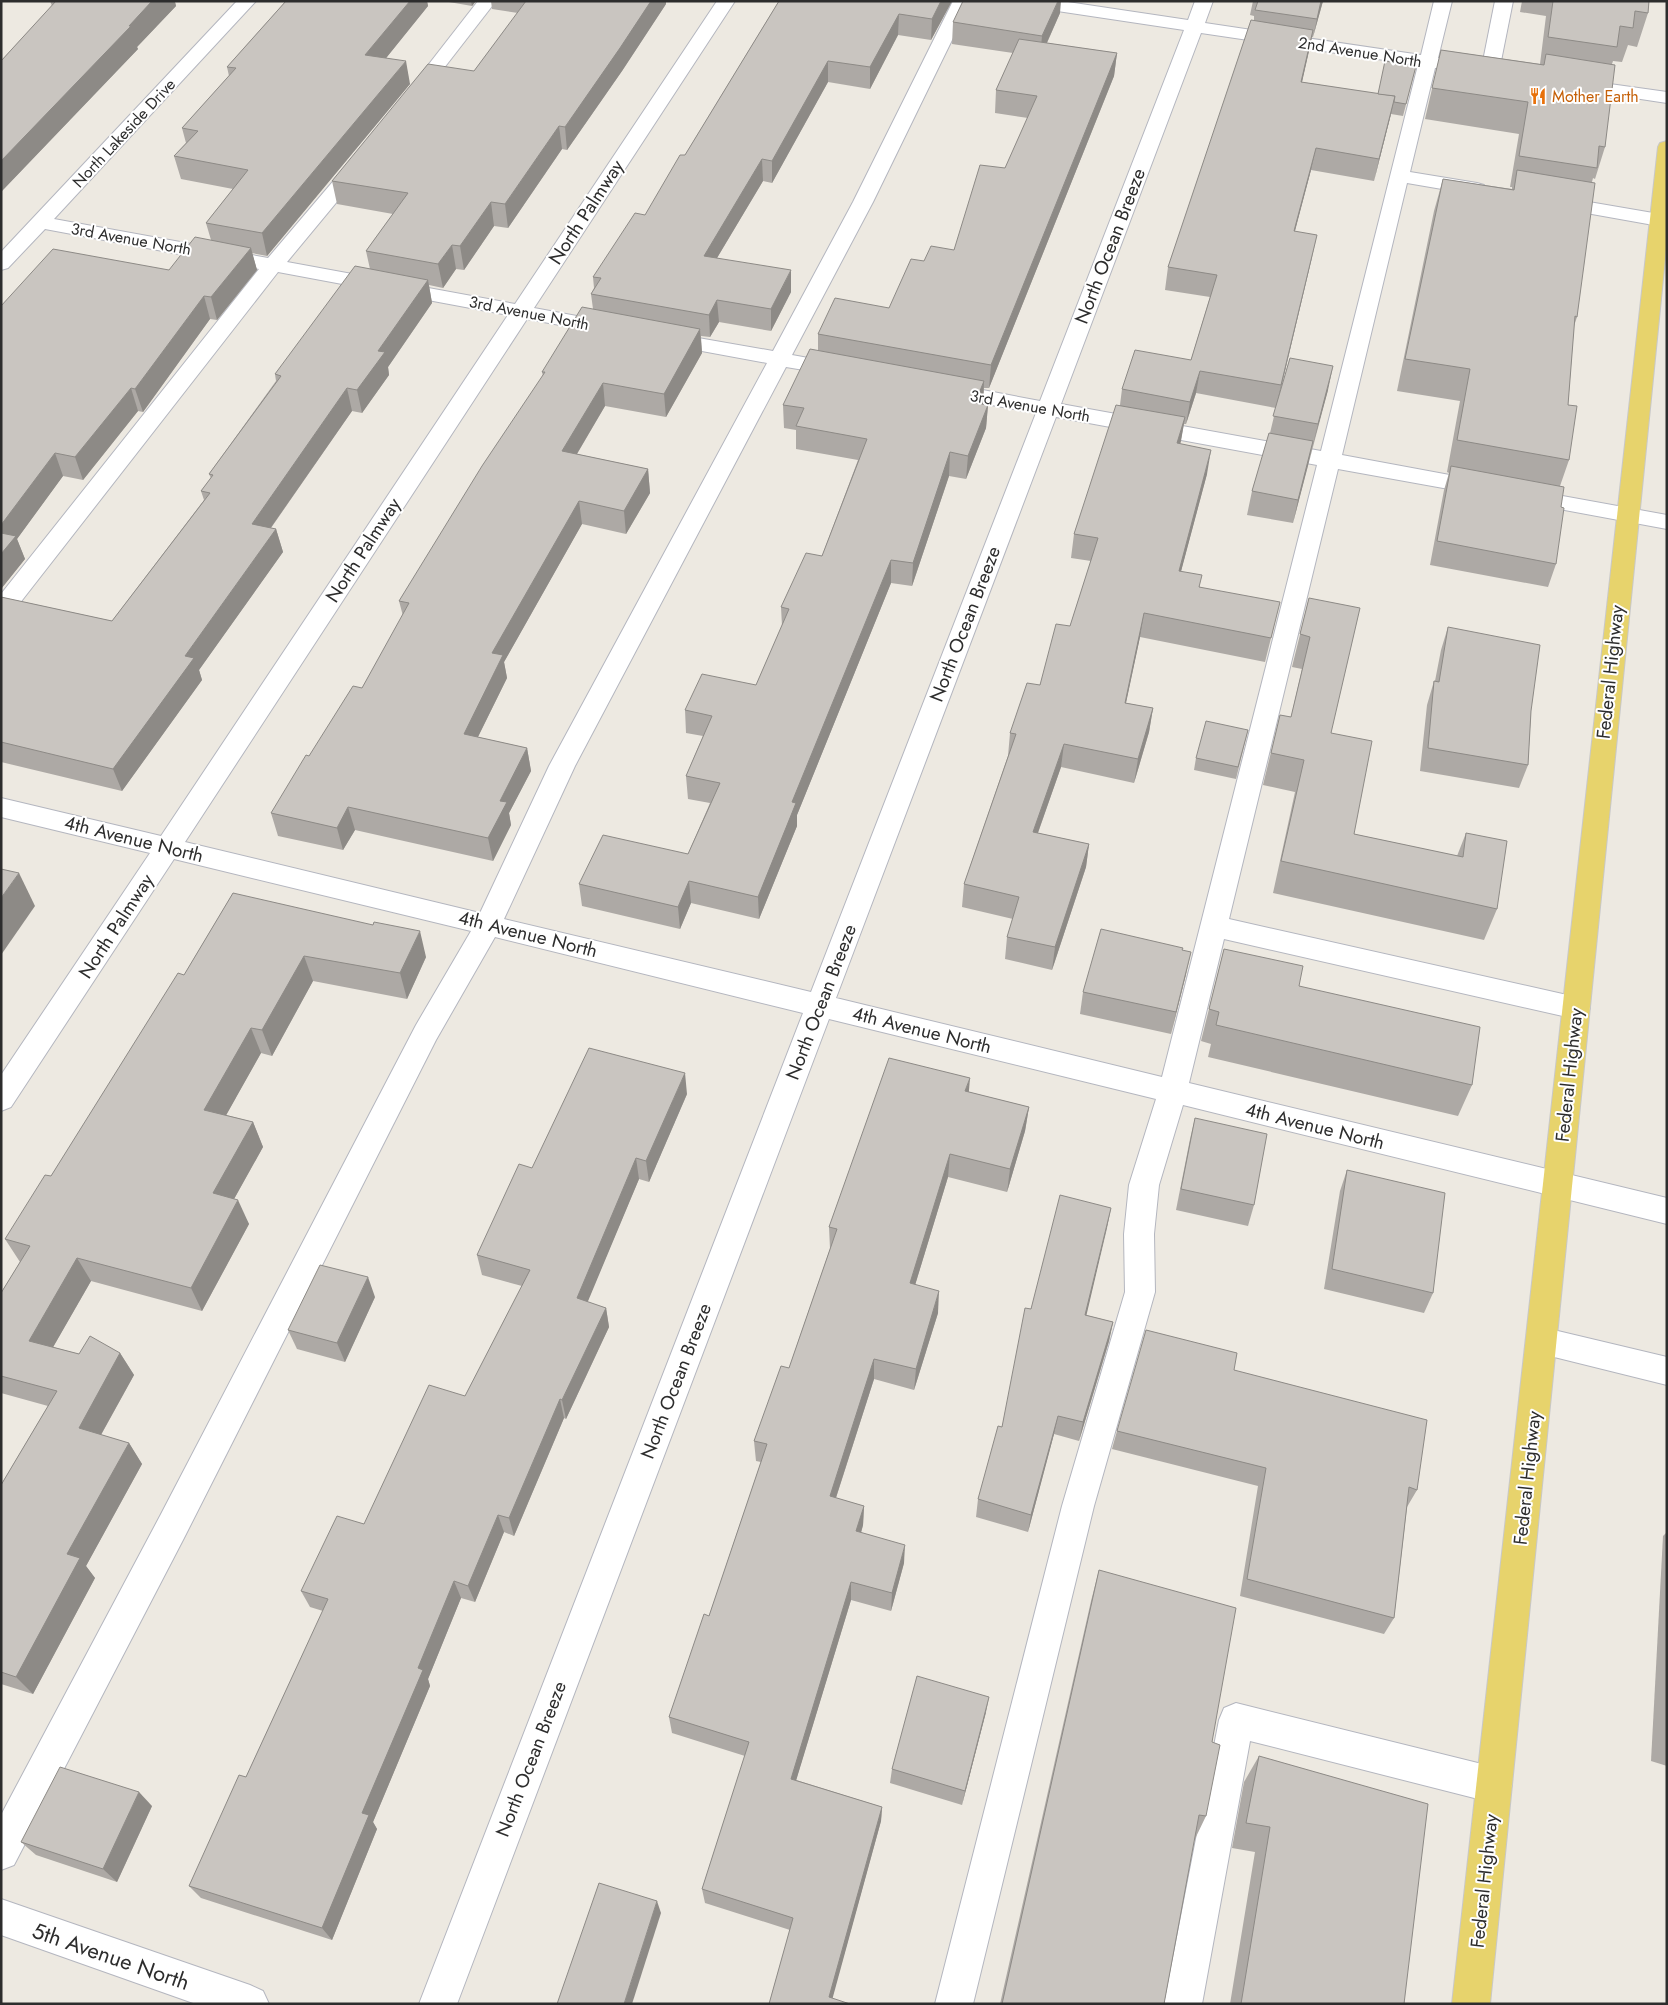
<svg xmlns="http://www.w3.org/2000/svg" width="1668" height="2005" font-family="Jost,sans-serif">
  <rect width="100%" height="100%" fill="#ede9e1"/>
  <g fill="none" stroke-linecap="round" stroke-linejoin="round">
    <g stroke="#b4b6bf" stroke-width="2">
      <g id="minor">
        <path d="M237 1H256L54 219 268 258 352 159H366L369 163 287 262 515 304 717 1H735L534 308 609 322 616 324 619 328 616 332 609 334 527 319 185 842 480 913 549 766 767 363 664 344 657 342 654 338 657 334 664 332 773 351 853 202 953 1H971L873 202 792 355 847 365 851 370 847 375 840 376 786 367 575 766 504 919 811 992 1036 413 946 397 938 395 935 390 938 385 946 383 1040 401 1184 30 1024 6 1018 5 1015 1H1061L1188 20 1195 1H1213L1205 23 1421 55 1434 1H1452L1438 58 1451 60 1454 64 1451 68H1435L1410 172 1477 183 1484 185 1487 189 1484 193 1477 195 1407 183 1342 455 1482 481 1490 483 1493 488 1490 493 1482 495 1338 469 1229 919 1576 997 1586 1000 1590 1008 1586 1016 1576 1019 1224 939 1189 1083 1667 1198V1224L1183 1105 1159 1185 1154 1234 1155 1292 1094 1506 973 2004H935L1062 1506 1125 1292 1124 1234 1129 1185 1156 1099 829 1019 457 2004H419L803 1013 495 937 436 1040 184 1538 14 1865 1 1870V1815L160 1516 416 1025 471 931 174 859 11 1107 1 1111V1075L150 853 1 817V798L161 836 508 315 278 272 9 617 1 619V594L259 269 45 229 8 268 1 270V252ZM1201 33 1418 65 1321 451 1061 404ZM1056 417 1317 465 1162 1077 836 998Z"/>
        <path d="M478 1H496L420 99H408L405 95 408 91Z"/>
        <path d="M1495 1H1513L1499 71 1496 75H1484L1481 71Z"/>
        <path d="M1574 79 1667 92V103L1568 88 1565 84 1568 80Z"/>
        <path d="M1554 196 1659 214 1666 216 1667 223 1659 226 1547 206 1544 202 1547 198Z"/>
        <path d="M1524 489 1667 515V529L1516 501 1513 496 1516 491Z"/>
        <path d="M1541 1327 1667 1357V1385L1530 1351 1526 1341 1530 1331Z"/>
        <path d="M1236 1703 1494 1767 1507 1772 1512 1785 1507 1798 1494 1803 1250 1741 1202 2004H1164L1219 1720 1224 1708Z"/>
        <path d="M1 1899 250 1985 263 1991 269 2004H196L1 1935Z"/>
      </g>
    </g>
    <g stroke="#c8c8c8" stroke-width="2">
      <path id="major" d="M1667 141V239L1490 2004H1452L1658 147 1660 143Z"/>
    </g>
    <use href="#minor" fill="#fff" fill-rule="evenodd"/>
    <use href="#major" fill="#e7d36c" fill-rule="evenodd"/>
  </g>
  <g fill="#ada9a5">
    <path d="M50 1H176L175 2 176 6 137 47 138 49 1 192V61L52 6Z"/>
    <path d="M286 1H427L428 6 386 58 410 84 267 256 252 253 257 270 217 320 210 319 143 412 138 411 83 480 63 476 17 539 25 559 1 589V306L169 270 211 240 206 223 233 189 181 179 174 156 186 143 182 128 229 76 227 67Z"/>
    <path d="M443 1H476L472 6Z"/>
    <path d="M491 1H666V4L622 71 567 150 562 149 508 228 494 226 464 270 456 269 443 288 429 285 432 303 388 367 389 375 362 413 352 411 271 528 276 529 283 552 199 670 202 680 122 791 1 762V597L112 621 204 500 201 491 211 478 209 474 276 381 275 374 370 269 366 251 393 214 337 204 332 181 474 71 518 13 492 9Z"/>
    <path d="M779 1H952L931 40 898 35 870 89 828 82 772 183 763 181 717 258 791 292 771 331 719 322 710 337 701 336 702 353 666 417 605 406 577 454 648 469 650 493 626 534 582 524 504 662 507 678 478 737 527 748 531 771 509 813 511 825 493 861 355 830 343 850 278 836 271 813 309 756 362 688 403 616 399 601 543 376 542 372 593 309 591 294 594 288 593 277 645 215 685 155Z"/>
    <path d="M1253 1H1323L1313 37H1312L1302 82 1378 94 1416 66 1403 116 1391 114 1374 181 1311 170 1295 231 1312 257 1279 397 1328 390 1293 523 1247 515 1252 491 1270 433 1276 408 1196 393 1186 424H1184L1180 444 1207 474 1181 571 1200 587 1274 626 1265 662 1140 637 1126 703 1153 708 1149 732 1134 783 1061 767 1038 833 1089 844 1086 867 1052 970 1005 959 1007 937 1013 919 962 907 964 884 1008 756 1010 733 1040 685 1070 626 1091 561 1071 558 1074 534 1120 405 1122 389 1191 360 1210 297 1165 290 1168 267 1254 21V16L1250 15Z"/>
    <path d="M1522 1H1649L1648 13 1637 47 1628 45 1622 62 1613 61 1612 64 1605 147 1595 179 1593 178 1592 182 1577 317 1574 326 1568 405 1569 460 1560 486 1561 507 1556 564 1548 587 1430 565 1444 490 1449 473 1447 472 1460 401 1397 391 1434 211 1443 179 1512 189V187H1510L1519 134 1425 119 1441 50 1540 64 1546 16 1520 12Z"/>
    <path d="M1060 13 1047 43 1117 53 1114 76 989 388H984L983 404 988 405 986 428 966 479 949 476 912 586 891 583 797 815V826L759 919 691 903 680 929 582 906 579 884 688 854 710 803 688 799 686 776 703 736 686 733 685 710 756 685 782 626 781 607 822 556 858 460 796 449V430L784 428 783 405 818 351V334L889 308 924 261 954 250 1005 168 1028 118 995 113 996 90 1013 53 952 44 953 22Z"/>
    <path d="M1309 598 1331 733 1354 834 1457 856 1466 833 1497 909 1484 940 1273 893 1295 792 1263 785 1280 715 1291 717 1302 669 1292 667Z"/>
    <path d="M1448 627 1531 711 1528 765 1519 788 1420 771 1427 705 1434 681H1435L1441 650Z"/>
    <path d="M1248 730 1236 779 1194 770 1196 758Z"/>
    <path d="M233 893 426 957 407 999 313 981 272 1056 261 1053 226 1115 253 1122 263 1147 234 1199 249 1224 202 1311 91 1281 53 1347 79 1354 120 1353 134 1375 101 1435 129 1443 142 1464 86 1566 95 1578 33 1694 1 1684V1485L48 1406 1 1393V1293L20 1262 5 1239 51 1176 184 975Z"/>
    <path d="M1224 949 1299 986 1472 1085 1458 1116 1208 1057 1211 1044 1201 1041Z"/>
    <path d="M1182 950 1186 974 1171 1034 1080 1014 1083 992Z"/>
    <path d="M969 1092 1029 1107 1025 1131 1007 1192 948 1177 915 1285 938 1313 914 1390 874 1379 836 1498 864 1506 863 1525 861 1533 904 1563 891 1611 851 1600 796 1780 882 1807 881 1821 832 1998 769 2004 790 1930 705 1903 702 1889 745 1756 672 1733 669 1717 709 1616 761 1462 756 1461 754 1441 789 1368 830 1249 829 1227Z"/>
    <path d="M687 1094 649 1182 639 1179 587 1302 606 1308 609 1327 566 1419 564 1418 514 1536 504 1532 475 1602 461 1598 428 1679 430 1686 373 1822 377 1829 332 1940 201 1898 189 1886 246 1777 323 1611 310 1607 301 1591 364 1524 465 1396 522 1286 482 1275 477 1255 532 1168Z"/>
    <path d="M1195 1118 1254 1205 1248 1226 1176 1210 1190 1139Z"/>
    <path d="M1347 1170 1433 1293 1424 1313 1324 1289 1340 1191Z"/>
    <path d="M1111 1208 1086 1315 1113 1322 1109 1341 1079 1441 1054 1434 1028 1532 976 1517 978 1499 1002 1427 1031 1309Z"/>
    <path d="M375 1297 345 1362 297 1349 288 1330Z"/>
    <path d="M1234 1370 1417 1490 1407 1507 1394 1618 1384 1634 1240 1596 1258 1486 1112 1449 1117 1431Z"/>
    <path d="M1667 1532V1766L1651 1761 1663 1536Z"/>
    <path d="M1099 1570 1212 1742 1206 1816 1194 1841 1164 2004H1000L1091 1601Z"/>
    <path d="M986 1712 962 1805 890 1783 892 1769Z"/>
    <path d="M1259 1756 1404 2004H1230L1255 1852 1232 1848 1244 1782Z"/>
    <path d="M152 1806 117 1882 36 1855 21 1842Z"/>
  </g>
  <g fill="#8d8a86">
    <path d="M152 1H176L175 2 176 6 137 47 138 49 1 192V161Z"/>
    <path d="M410 1H427L428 6 370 78 365 55Z"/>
    <path d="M471 1H476L472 6Z"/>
    <path d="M651 1H666V4L622 71 567 150 565 127Z"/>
    <path d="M941 1H952L931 40 932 19Z"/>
    <path d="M1058 1H1061L1060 13 1040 58 1042 36Z"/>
    <path d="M1321 1H1323L1313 37Z"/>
    <path d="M899 14 898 35 870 89V67Z"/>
    <path d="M1313 30 1309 51 1297 104 1301 82Z"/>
    <path d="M1117 53 1114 76 989 388 991 365Z"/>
    <path d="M406 61 410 84 267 256 262 233Z"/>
    <path d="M828 61V82L772 183V161Z"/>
    <path d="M1395 96 1390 118 1374 181 1379 159Z"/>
    <path d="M559 126 562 149 508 228 505 204Z"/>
    <path d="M1316 148 1311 170 1289 253 1294 231Z"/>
    <path d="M762 159 763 181 705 278 704 256Z"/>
    <path d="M491 202 494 226 464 270 460 246Z"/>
    <path d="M1317 235 1312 257 1276 408 1281 385Z"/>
    <path d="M452 245 456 269 443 288 438 264Z"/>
    <path d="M251 248 257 270 217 320 211 297Z"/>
    <path d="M791 270V292L771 331V309Z"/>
    <path d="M428 280 432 303 388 367 389 375 362 413 357 390 378 351Z"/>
    <path d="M204 296 210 319 143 412 135 389Z"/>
    <path d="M717 300 719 322 710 337 709 315Z"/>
    <path d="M700 329 702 353 666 417 664 394Z"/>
    <path d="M1333 366 1328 390 1312 448 1318 424Z"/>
    <path d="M1200 371 1196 393 1186 424 1190 402Z"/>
    <path d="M984 381 983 404 975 403Z"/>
    <path d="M603 383 605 406 565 474 562 451Z"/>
    <path d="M131 388 138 411 83 480 75 457Z"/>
    <path d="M347 388 352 411 258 546 252 524Z"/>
    <path d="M988 405 986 428 966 479 968 456Z"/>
    <path d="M1185 417 1181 441 1173 467 1177 443Z"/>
    <path d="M1313 441 1308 465 1293 523 1298 500Z"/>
    <path d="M1211 450 1207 474 1175 594 1179 571Z"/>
    <path d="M950 452 949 476 912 586 913 563Z"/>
    <path d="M55 453 63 476 17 539 25 559 1 589V525Z"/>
    <path d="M648 469 650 493 626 534 624 511Z"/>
    <path d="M579 501 582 524 504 662 507 678 468 757 464 734 492 653Z"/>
    <path d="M276 529 283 552 199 670 202 680 122 791 113 769 185 656Z"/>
    <path d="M891 560V583L797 815V826L759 919 758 897 792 802Z"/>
    <path d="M1144 613 1140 637 1121 726 1125 703Z"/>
    <path d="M1153 708 1149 732 1134 783 1138 759Z"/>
    <path d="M1064 744 1061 767 1030 855 1033 832Z"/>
    <path d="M527 748 531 771 509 813 511 825 493 861 488 838 500 801Z"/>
    <path d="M348 807 355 830 343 850 337 828Z"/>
    <path d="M1089 844 1086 867 1052 970 1055 947Z"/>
    <path d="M19 873 35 906 1 955V898Z"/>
    <path d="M689 881 691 903 680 929 678 907Z"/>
    <path d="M420 931 426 957 407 999 400 973Z"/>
    <path d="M1191 952 1186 974 1171 1034 1176 1012Z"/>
    <path d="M304 956 313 981 272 1056 262 1030Z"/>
    <path d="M251 1028 261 1053 215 1135 204 1110Z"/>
    <path d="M685 1073 687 1094 649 1182 646 1161Z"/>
    <path d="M970 1078 968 1102 965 1091Z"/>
    <path d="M1029 1107 1025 1131 1007 1192 1010 1169Z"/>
    <path d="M253 1122 263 1147 224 1217 213 1193Z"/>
    <path d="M950 1154 948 1177 909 1305 910 1283Z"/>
    <path d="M636 1158 639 1179 581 1318 577 1298Z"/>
    <path d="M238 1200 249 1224 202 1311 191 1288Z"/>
    <path d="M1111 1208 1107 1228 1082 1334 1085 1315Z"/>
    <path d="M77 1258 91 1281 44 1363 29 1341Z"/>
    <path d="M368 1277 375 1297 345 1362 337 1343Z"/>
    <path d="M939 1291 938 1313 914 1390 916 1369Z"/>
    <path d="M606 1308 609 1327 566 1419 562 1400Z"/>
    <path d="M1113 1322 1109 1341 1079 1441 1083 1422Z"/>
    <path d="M120 1353 134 1375 93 1449 79 1428Z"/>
    <path d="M874 1359V1379L830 1516V1496Z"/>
    <path d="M560 1399 564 1418 514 1536 509 1518Z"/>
    <path d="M1058 1416 1054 1434 1028 1532 1031 1515Z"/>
    <path d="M129 1443 142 1464 86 1566 95 1578 33 1694 16 1677 67 1554Z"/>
    <path d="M864 1506 863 1525 856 1550V1531Z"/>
    <path d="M498 1515 504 1532 475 1602 468 1586Z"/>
    <path d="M905 1545 904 1563 891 1611 892 1593Z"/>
    <path d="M454 1581 461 1598 428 1679 430 1686 373 1822 377 1829 332 1940 322 1928 362 1813 418 1668Z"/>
    <path d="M851 1582V1600L792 1794 791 1779Z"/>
    <path d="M989 1697 986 1712 962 1805 965 1791Z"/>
    <path d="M139 1792 152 1806 117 1882 103 1869Z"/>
    <path d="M882 1807 881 1821 831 2004 829 1997Z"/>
    <path d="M657 1901 661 1913 632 2004H624Z"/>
  </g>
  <g fill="#c9c5c0" stroke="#8d8a86">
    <path d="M56 1H152L129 26H131L1 161V61Z"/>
    <path d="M286 1H410L365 55 406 61 262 233 206 223 248 170 174 156 198 131 182 128 236 68 227 67Z"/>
    <path d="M526 1H651L620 48 565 127 559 126 505 204 491 202 460 246 452 245 438 264 366 251 408 193 332 181 428 64 474 71Z"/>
    <path d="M779 1H941L932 19 899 14 870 67 828 61 772 161 762 159 704 256 791 270 771 309 717 300 709 315 591 294 601 278 593 277 635 213 645 215 680 155H685Z"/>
    <path d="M963 1H1058L1042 36 953 22Z"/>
    <path d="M1258 1H1321L1317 19 1255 10Z"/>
    <path d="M1553 1H1649L1648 13 1635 11 1633 28 1620 26 1617 47 1548 37Z"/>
    <path d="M1251 20 1313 30 1301 82 1395 96 1379 159 1316 148 1294 231 1317 235 1281 385 1200 371 1190 402 1122 389 1135 350 1191 360 1217 275 1168 267Z"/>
    <path d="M1019 39 1117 53 991 365 818 334 835 298 889 308 911 259 924 261 931 246 954 250 980 165 1005 168 1037 96 996 90Z"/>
    <path d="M1441 50 1544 65 1546 54 1615 65 1605 147 1599 146 1597 168 1519 156 1528 102 1432 88Z"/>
    <path d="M1385 61 1416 66 1406 104 1394 102 1395 96 1378 94Z"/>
    <path d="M1517 170 1595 183 1577 317 1575 316 1568 405 1577 406 1569 460 1457 440 1470 369 1405 359 1443 179 1514 190Z"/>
    <path d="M195 237 251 248 211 297 204 296 135 389 131 388 75 457 55 453 1 525V306L53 249 169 270Z"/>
    <path d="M355 266 428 280 378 351 385 352 357 390 347 388 252 524 276 529 185 656 194 658 113 769 1 742V597L112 621 210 493 201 491 213 475 209 474 281 376 275 374Z"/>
    <path d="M582 307 700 329 664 394 603 383 562 451 648 469 624 511 579 501 492 653 503 655 464 734 527 748 500 801 507 802 488 838 348 807 337 828 271 813 306 755 309 756 353 686 362 688 409 603 399 601 482 466 545 372H542Z"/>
    <path d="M810 349 984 381 975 403 988 405 968 456 950 452 913 563 891 560 792 802 796 803 758 897 689 881 678 907 579 884 603 835 688 854 720 783 686 776 712 716 685 710 702 674 756 685 789 609 781 607 806 553 822 556 867 439 796 426 804 408 783 405Z"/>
    <path d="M1290 358 1333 366 1318 424 1273 416Z"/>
    <path d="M1116 405 1185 417 1177 443 1211 450 1179 571 1202 575 1199 587 1280 602 1271 638 1144 613 1125 703 1153 708 1138 759 1064 744 1033 832 1089 844 1055 947 1007 937 1019 897 964 884 1016 734 1010 733 1027 683 1040 685 1056 624 1070 626 1098 538 1074 534Z"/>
    <path d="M1269 433 1313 441 1298 500 1252 491Z"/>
    <path d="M1451 466 1564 487 1561 507 1564 508 1556 564 1437 541Z"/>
    <path d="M1 533 16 536 1 554Z"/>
    <path d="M1309 598 1360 608 1331 733 1372 741 1354 834 1463 857 1466 833 1507 841 1497 909 1281 861 1304 760 1271 753 1280 715 1291 717 1310 637 1300 634Z"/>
    <path d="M1448 627 1540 645 1531 711 1528 765 1428 748 1434 681 1439 682Z"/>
    <path d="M1206 721 1248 730 1238 767 1196 758Z"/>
    <path d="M1 869 19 873 1 898Z"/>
    <path d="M233 893 373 925 374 922 420 931 400 973 304 956 262 1030 251 1028 204 1110 253 1122 213 1193 238 1200 191 1288 77 1258 29 1341 79 1354 90 1336 120 1353 79 1428 129 1443 67 1554 80 1558 16 1677 1 1672V1485L57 1391 1 1376V1293L30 1246 5 1239 45 1175 51 1176 178 973 184 975Z"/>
    <path d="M1101 929 1183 948 1182 950 1191 952 1176 1012 1083 992Z"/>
    <path d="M1224 949 1303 966 1299 986 1480 1027 1472 1085 1216 1025 1219 1012 1209 1009Z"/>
    <path d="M589 1048 685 1073 646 1161 636 1158 577 1298 606 1308 562 1400 560 1399 509 1518 498 1515 468 1586 454 1581 418 1668 423 1670 362 1813 369 1815 322 1928 189 1886 239 1775 246 1777 328 1599 301 1591 337 1516 364 1524 429 1385 465 1396 530 1270 477 1255 519 1164 532 1168Z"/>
    <path d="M889 1058 970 1078 965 1091 1029 1107 1010 1169 950 1154 910 1283 939 1291 916 1369 874 1359 830 1496 864 1506 856 1531 905 1545 892 1593 851 1582 791 1779 882 1807 829 1997 850 2004H769L793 1918 702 1889 749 1742 669 1717 704 1614 709 1616 767 1444 754 1441 781 1366 789 1368 837 1229 829 1227Z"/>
    <path d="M1195 1118 1267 1134 1254 1205 1181 1189Z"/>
    <path d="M1347 1170 1445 1193 1433 1293 1332 1269Z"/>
    <path d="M1060 1195 1111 1208 1085 1315 1113 1322 1083 1422 1058 1416 1031 1515 978 1499 998 1426 1002 1427 1025 1308 1031 1309Z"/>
    <path d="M320 1265 368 1277 337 1343 288 1330Z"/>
    <path d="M1146 1330 1237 1353 1234 1370 1427 1420 1417 1490 1409 1487 1394 1618 1247 1579 1266 1468 1117 1431Z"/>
    <path d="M1099 1570 1236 1608 1212 1742 1220 1745 1206 1816 1199 1815 1164 2004H1002Z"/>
    <path d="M917 1676 989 1697 965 1791 892 1769Z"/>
    <path d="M1259 1756 1428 1804 1404 2004H1241L1270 1827 1246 1823Z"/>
    <path d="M60 1767 139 1792 103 1869 21 1842Z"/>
    <path d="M599 1883 657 1901 624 2004H557Z"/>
  </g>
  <defs>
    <g id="restaurant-bare" transform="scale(1.35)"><path d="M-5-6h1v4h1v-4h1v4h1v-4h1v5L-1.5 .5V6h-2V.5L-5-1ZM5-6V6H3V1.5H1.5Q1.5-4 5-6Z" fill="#e8710a" stroke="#fff" stroke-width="2.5" paint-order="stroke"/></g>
  </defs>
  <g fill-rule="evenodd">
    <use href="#restaurant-bare" x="1538" y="96"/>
  </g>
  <g text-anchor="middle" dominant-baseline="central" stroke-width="4" stroke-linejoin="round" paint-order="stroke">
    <g font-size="16" fill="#2d2d2d" stroke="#fff">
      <text transform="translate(1360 52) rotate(9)">2nd Avenue North</text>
      <text transform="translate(124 133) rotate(-47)">North Lakeside Drive</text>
      <text transform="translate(131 239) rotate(10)">3rd Avenue North</text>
      <text transform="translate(529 313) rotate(11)">3rd Avenue North</text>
      <text transform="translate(1030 406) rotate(10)">3rd Avenue North</text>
    </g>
    <g font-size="16" fill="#c56008" stroke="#fff" text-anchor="start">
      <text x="1552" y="96">Mother Earth</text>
    </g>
    <g font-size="19" fill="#2d2d2d" stroke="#fff">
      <text transform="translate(586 212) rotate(-57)">North Palmway</text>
      <text transform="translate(1110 246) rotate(-69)">North Ocean Breeze</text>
      <text transform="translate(363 550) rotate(-57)">North Palmway</text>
      <text transform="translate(965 624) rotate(-69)">North Ocean Breeze</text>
      <text transform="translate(1610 672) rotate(-84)">Federal Highway</text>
      <text transform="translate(134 839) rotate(14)">4th Avenue North</text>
      <text transform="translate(116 926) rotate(-57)">North Palmway</text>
      <text transform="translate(528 934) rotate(14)">4th Avenue North</text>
      <text transform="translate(821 1002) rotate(-69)">North Ocean Breeze</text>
      <text transform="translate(922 1030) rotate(14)">4th Avenue North</text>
      <text transform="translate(1569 1075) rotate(-84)">Federal Highway</text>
      <text transform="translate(1315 1126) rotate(14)">4th Avenue North</text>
      <text transform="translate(676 1381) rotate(-69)">North Ocean Breeze</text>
      <text transform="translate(1527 1478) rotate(-84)">Federal Highway</text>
      <text transform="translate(531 1759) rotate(-69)">North Ocean Breeze</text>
      <text transform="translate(1484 1881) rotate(-84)">Federal Highway</text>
    </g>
    <g font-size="22" fill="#2d2d2d" stroke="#fff">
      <text transform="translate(111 1956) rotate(19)">5th Avenue North</text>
    </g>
  </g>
  <rect width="1668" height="2005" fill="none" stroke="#2d2d2d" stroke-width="5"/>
</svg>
